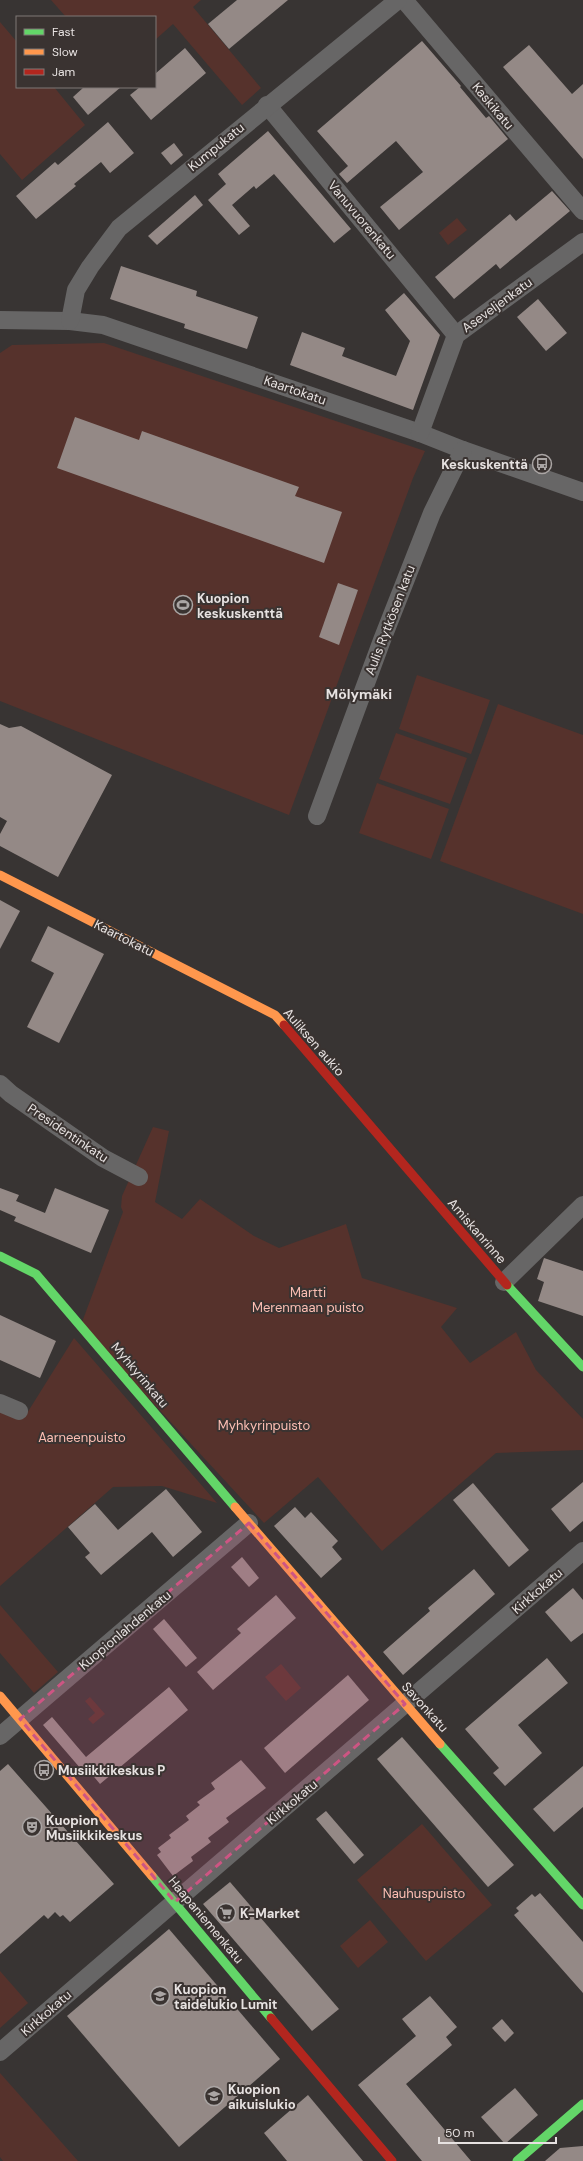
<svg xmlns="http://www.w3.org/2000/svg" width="583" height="2161" font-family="'DM Sans',sans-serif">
  <rect width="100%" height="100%" fill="#383433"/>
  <g fill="#56322c">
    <path d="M51 0H201L193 7 261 88 242 105 173 24 155 40V17H66Z"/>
    <path d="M0 22 17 42V87H54L85 125 22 180 0 154Z"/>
    <path d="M457 218 467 230 448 245 439 233Z"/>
    <path d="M104 343 425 451 413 478 289 815 0 701V353L12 345Z"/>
    <path d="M417 675 490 700 471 754 399 729Z"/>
    <path d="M498 704 583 735V914L440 861Z"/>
    <path d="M396 733 467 758 450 804 379 779Z"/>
    <path d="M377 783 449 809 431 859 359 833Z"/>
    <path d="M153 1127 169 1131 155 1202 182 1219 200 1199 254 1236 279 1248 346 1224 362 1278 457 1308 441 1327 470 1363 516 1332 536 1370 583 1419V1450L496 1453 382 1551 318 1477 264 1523 81 1325 123 1212 121 1207 122 1196Z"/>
    <path d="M74 1338 217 1503 162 1486 113 1487 0 1586V1409L24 1418Z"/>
    <path d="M0 1605 58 1672 34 1693 0 1653Z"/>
    <path d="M281 1664 301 1688 286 1701 265 1677Z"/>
    <path d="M90 1697 105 1714 93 1724 88 1719 95 1713 85 1701Z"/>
    <path d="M422 1824 492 1905 426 1961 357 1880Z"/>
    <path d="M370 1920 388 1942 358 1968 340 1946Z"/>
    <path d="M0 1971 28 2003 0 2028Z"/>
    <path d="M0 2073 78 2161H3L0 2157Z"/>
  </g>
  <g fill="#948986">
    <path d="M237 0H288L229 49 208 24Z"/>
    <path d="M422 41 461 86 460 87 486 118 489 116 508 139 399 230 380 207 423 172 396 141 347 183 339 174 348 166 317 131Z"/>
    <path d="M529 45 572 94 583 84V159L503 67Z"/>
    <path d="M185 48 206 73 151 120 130 95 140 87H155V74Z"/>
    <path d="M84 87H121L88 115 73 97Z"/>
    <path d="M108 122 134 153 110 173 101 162 74 184 76 186 36 219 16 196 55 162 58 165Z"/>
    <path d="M268 131 351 229 334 243 274 174 256 189 254 186 232 205 250 226 239 235 208 200 226 184 218 174Z"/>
    <path d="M174 143 183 155 171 165 161 153Z"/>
    <path d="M552 191 570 211 500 269 496 264 454 299 435 277 510 214 516 221Z"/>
    <path d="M195 195 203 205 157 245 148 236Z"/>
    <path d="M121 266 197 291 196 296 258 317 247 349 184 328 185 324 110 299Z"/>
    <path d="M404 293 440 335 413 410 290 365 302 332 345 348 342 356 396 376 410 341 385 310Z"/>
    <path d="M538 299 567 333 546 351 517 317Z"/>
    <path d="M75 417 139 440 142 431 299 487 295 496 342 512 324 563 57 468Z"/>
    <path d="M338 583 358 590 339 645 319 637Z"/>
    <path d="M0 724 9 728 21 726 112 775 58 877 0 846V834L7 821 0 817Z"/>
    <path d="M0 900 20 911 0 949Z"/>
    <path d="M48 926 104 954 59 1043 27 1027 54 973 31 961Z"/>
    <path d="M0 1188 19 1195 16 1201 45 1213 55 1188 109 1210 91 1253 14 1221 16 1217 0 1210Z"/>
    <path d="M544 1258 583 1271V1316L538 1301 544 1282 537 1279Z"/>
    <path d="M0 1315 56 1341 40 1378 0 1360Z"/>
    <path d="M583 1482V1521L570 1532 551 1509Z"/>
    <path d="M473 1483 529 1550 509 1567 453 1500Z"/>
    <path d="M166 1489 202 1532 173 1557 152 1532 101 1575 85 1557 90 1553 68 1527 95 1504 118 1530Z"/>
    <path d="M295 1507 305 1518 311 1512 338 1541 332 1547 342 1559 321 1578 274 1526Z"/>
    <path d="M242 1557 259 1578 249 1587 231 1567Z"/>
    <path d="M474 1569 495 1594 403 1675 383 1652 430 1611 428 1608Z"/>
    <path d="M573 1588 583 1600V1633L571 1642 545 1612Z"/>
    <path d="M276 1595 296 1618 213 1690 197 1672 241 1633 237 1629Z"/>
    <path d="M164 1619 197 1658 186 1667 153 1629Z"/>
    <path d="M547 1658 568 1683 518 1725 542 1753 505 1786 493 1773 499 1768 465 1729Z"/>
    <path d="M348 1675 369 1700 285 1773 264 1748Z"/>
    <path d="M169 1687 188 1710 100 1784 85 1766 81 1769 43 1725 52 1717 86 1757Z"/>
    <path d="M402 1737 514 1865 488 1887 377 1759Z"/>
    <path d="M241 1760 266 1788 226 1818 229 1822 208 1838 211 1842 191 1857 193 1861 173 1876 157 1855 161 1852 158 1848 171 1838 169 1835 189 1820 186 1816 200 1805 197 1802 215 1789 211 1783Z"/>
    <path d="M8 1764 114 1884 70 1922 63 1915 60 1917 55 1912 48 1919 44 1915 0 1954V1771Z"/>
    <path d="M583 1766V1807L554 1832 533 1809Z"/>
    <path d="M326 1811 364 1855 354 1864 316 1819Z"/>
    <path d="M230 1882 339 2009 312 2031 203 1904Z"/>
    <path d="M540 1893 583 1942V1993L514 1915 519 1911 516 1908 532 1894 535 1897Z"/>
    <path d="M169 1929 280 2059 179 2147 67 2016Z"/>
    <path d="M430 1996 457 2027 446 2037 452 2045 406 2084 471 2161H422L358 2085 416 2036 402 2019Z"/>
    <path d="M502 2019 514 2033 505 2042 492 2028Z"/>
    <path d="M515 2088 538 2115 505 2144 481 2117Z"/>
    <path d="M308 2095 363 2161H287L264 2133Z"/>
    <path d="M583 2146V2161H545L560 2148Z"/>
  </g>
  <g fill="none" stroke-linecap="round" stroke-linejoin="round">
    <g stroke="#676666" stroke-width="18">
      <path d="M404 0 583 211"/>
      <path d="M267 105 456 335"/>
      <path d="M0 320 70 321 103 325 420 433 463 450 583 492"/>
      <path d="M70 321 76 290 90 267 119 228 398 0"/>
      <path d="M420 433 456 335 583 242"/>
      <path d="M317 816 382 640 432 513 463 450"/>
      <path d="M0 1084 11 1094 103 1158 139 1177"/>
      <path d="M504 1282 583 1205"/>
      <path d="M0 1403 19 1411"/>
      <path d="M0 1736 249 1523"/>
      <path d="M0 2052 583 1551"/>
    </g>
    <g stroke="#63d668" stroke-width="9">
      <path d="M0 1256 36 1274 235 1507"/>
      <path d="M507 1285 583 1367"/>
      <path d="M440 1744 583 1905"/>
      <path d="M152 1876 271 2018"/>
      <path d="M517 2161 583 2104"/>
    </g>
    <g stroke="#ff974d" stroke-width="9">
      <path d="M0 875 275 1015 284 1025"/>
      <path d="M235 1507 440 1744"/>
      <path d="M0 1696 152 1876"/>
    </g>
    <g stroke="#b3261e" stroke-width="9">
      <path d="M284 1025 507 1285"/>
      <path d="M271 2018 392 2161"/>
    </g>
  </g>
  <path fill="#cd5583" fill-opacity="0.2" stroke="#cd5583" stroke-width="3" stroke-dasharray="8 5" stroke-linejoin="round" d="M249 1523 405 1704 175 1902 20 1719Z"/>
  <defs>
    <g id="bus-ring" transform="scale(1)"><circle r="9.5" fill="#3a3331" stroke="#aaa5a4" stroke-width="1.5"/><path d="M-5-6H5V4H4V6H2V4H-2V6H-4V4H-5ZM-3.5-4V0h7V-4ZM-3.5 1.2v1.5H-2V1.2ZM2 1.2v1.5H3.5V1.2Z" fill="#aaa5a4"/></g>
    <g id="stadium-ring" transform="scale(1)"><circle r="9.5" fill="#3a3331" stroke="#aaa5a4" stroke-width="1.5"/><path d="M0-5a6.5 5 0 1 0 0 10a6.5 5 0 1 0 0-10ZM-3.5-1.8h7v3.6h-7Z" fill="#aaa5a4"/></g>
    <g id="theatre-ring" transform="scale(1)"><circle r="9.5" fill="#3a3331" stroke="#aaa5a4" stroke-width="1.5"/><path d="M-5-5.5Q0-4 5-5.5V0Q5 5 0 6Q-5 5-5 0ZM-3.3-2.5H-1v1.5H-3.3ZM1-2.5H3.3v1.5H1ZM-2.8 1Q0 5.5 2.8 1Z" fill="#aaa5a4"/></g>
    <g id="supermarket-ring" transform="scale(1)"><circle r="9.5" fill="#3a3331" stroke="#aaa5a4" stroke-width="1.5"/><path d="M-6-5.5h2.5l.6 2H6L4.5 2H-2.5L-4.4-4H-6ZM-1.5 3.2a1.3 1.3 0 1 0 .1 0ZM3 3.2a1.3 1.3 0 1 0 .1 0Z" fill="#aaa5a4"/></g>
    <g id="school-ring" transform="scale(1)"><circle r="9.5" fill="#3a3331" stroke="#aaa5a4" stroke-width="1.5"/><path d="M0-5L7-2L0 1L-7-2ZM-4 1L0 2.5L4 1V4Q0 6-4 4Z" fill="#aaa5a4"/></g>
  </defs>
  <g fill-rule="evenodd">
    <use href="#bus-ring" x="542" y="464"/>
    <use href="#stadium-ring" x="183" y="605"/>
    <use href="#bus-ring" x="44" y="1770"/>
    <use href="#theatre-ring" x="32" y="1827"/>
    <use href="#supermarket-ring" x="226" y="1913"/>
    <use href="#school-ring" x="160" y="1996"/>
    <use href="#school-ring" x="214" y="2096"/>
  </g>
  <g text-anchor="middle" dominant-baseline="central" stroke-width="4" stroke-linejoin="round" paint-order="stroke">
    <g font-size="13" fill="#e7e2e1" stroke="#3a3331">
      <text transform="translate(493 106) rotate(50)">Kaskikatu</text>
      <text transform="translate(216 147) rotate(-39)">Kumpukatu</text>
      <text transform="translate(362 220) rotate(50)">Vanuvuorenkatu</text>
      <text transform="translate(497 305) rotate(-36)">Aseveljenkatu</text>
      <text transform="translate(295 390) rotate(19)">Kaartokatu</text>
      <text transform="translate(390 620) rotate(-69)">Aulis Rytkösen katu</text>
      <text transform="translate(124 938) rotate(27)">Kaartokatu</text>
      <text transform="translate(314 1042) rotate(49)">Auliksen aukio</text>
      <text transform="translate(68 1133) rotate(34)">Presidentinkatu</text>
      <text transform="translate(477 1231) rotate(49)">Amiskanrinne</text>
      <text transform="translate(140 1375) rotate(50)">Myhkyrinkatu</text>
      <text transform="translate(537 1591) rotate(-41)">Kirkkokatu</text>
      <text transform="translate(125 1630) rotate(-40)">Kuopionlahdenkatu</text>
      <text transform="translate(425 1707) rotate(48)">Savonkatu</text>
      <text transform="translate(292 1802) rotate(-40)">Kirkkokatu</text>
      <text transform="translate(206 1920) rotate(50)">Haapaniemenkatu</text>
      <text transform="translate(46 2013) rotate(-41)">Kirkkokatu</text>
    </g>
    <g font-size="13" font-weight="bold" fill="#e7e2e1" stroke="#3a3331" text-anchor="start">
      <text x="528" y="464" text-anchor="end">Keskuskenttä</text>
      <text x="197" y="598">Kuopion<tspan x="197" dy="15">keskuskenttä</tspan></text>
      <text x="58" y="1770">Musiikkikeskus P</text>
      <text x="46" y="1820">Kuopion<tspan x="46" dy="15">Musiikkikeskus</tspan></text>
      <text x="240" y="1913">K-Market</text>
      <text x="174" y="1989">Kuopion<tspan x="174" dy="15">taidelukio Lumit</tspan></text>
      <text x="228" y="2089">Kuopion<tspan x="228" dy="15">aikuislukio</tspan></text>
    </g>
    <g font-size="13" fill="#fcbeb3" stroke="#3a3331">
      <text x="308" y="1292">Martti<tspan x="308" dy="15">Merenmaan puisto</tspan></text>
      <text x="264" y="1425">Myhkyrinpuisto</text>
      <text x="82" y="1437">Aarneenpuisto</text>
      <text x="424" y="1893">Nauhuspuisto</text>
    </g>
    <g font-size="14" font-weight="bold" fill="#e7e2e1" stroke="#3a3331">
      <text x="359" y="694">Mölymäki</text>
    </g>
  </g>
  <rect x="16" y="16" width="140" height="72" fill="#3a3331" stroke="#7f7977"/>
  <rect x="24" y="29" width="20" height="6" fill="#63d668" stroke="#7f7977"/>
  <text x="52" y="36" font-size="12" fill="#e7e2e1">Fast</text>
  <rect x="24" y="49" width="20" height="6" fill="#ff974d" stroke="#7f7977"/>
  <text x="52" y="56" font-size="12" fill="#e7e2e1">Slow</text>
  <rect x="24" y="69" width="20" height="6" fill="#b3261e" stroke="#7f7977"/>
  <text x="52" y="76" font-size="12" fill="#e7e2e1">Jam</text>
  <path d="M439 2137v6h117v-6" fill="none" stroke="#e7e2e1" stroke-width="2"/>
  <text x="445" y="2137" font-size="12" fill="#e7e2e1" stroke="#3a3331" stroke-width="3" paint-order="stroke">50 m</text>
</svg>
